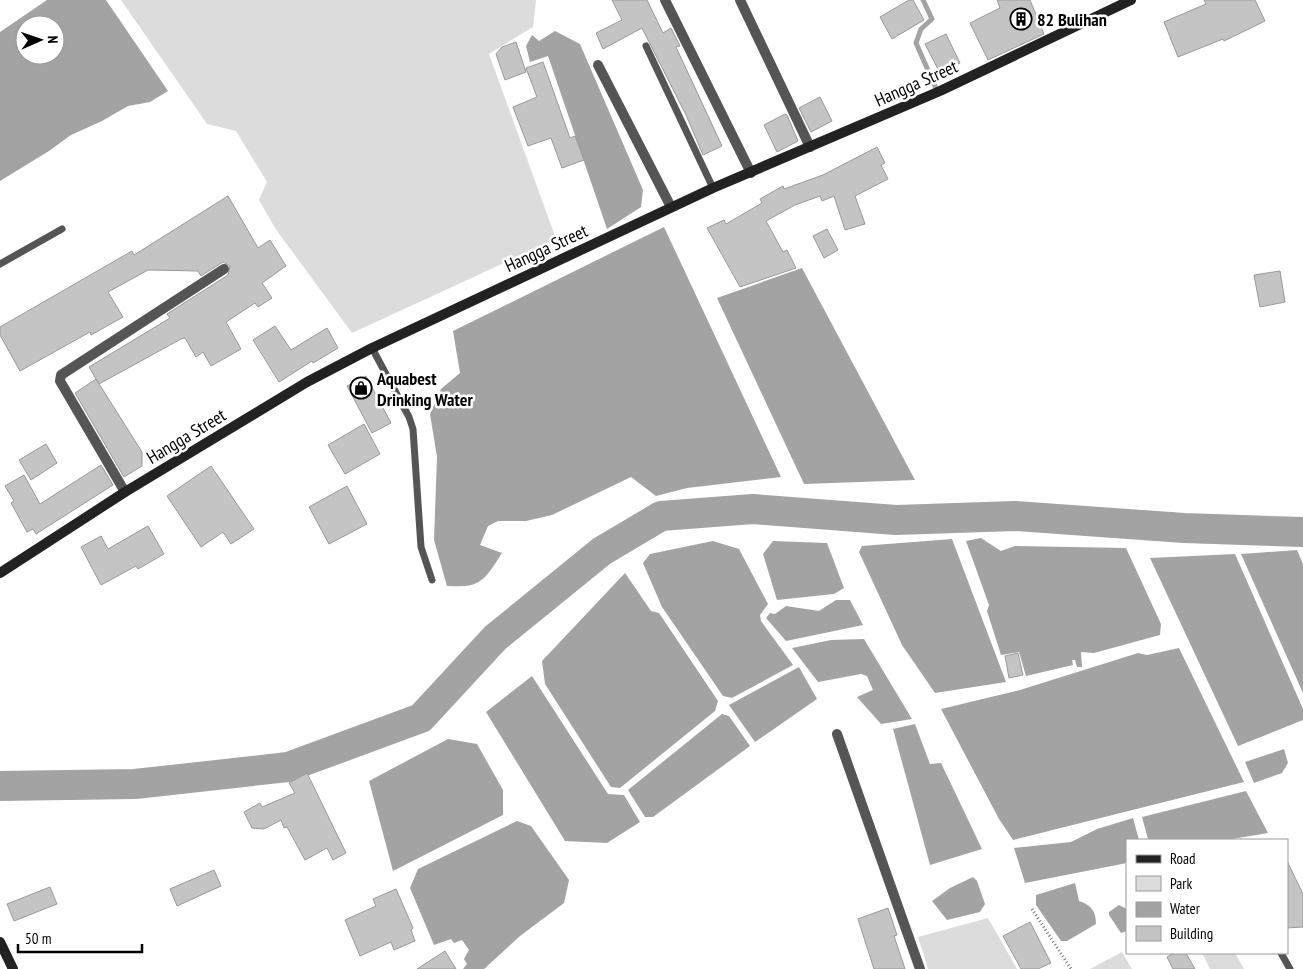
<svg xmlns="http://www.w3.org/2000/svg" width="1303" height="969" font-family="'PT Sans Narrow',sans-serif">
  <rect width="100%" height="100%" fill="#fff"/>
  <g fill="#dcdcdc">
    <path d="M121 0H536L533 27 489 54 556 239 352 333 275 228 259 200 267 182 236 131 207 124Z"/>
    <path d="M988 918 1017 969H928L918 937Z"/>
    <path d="M1122 952 1132 969H1090Z"/>
    <path d="M1202 953H1235L1244 969H1210Z"/>
  </g>
  <g fill="#a3a3a3" fill-rule="evenodd">
    <path d="M47 0H106L168 91 150 102 128 106 102 121 71 135 49 151 0 181V32ZM25 25H55V55H25Z"/>
    <path d="M555 31 580 44 643 190 641 207 607 229 548 56 530 62 526 46 532 35 539 41Z"/>
    <path d="M664 227 781 477 687 488 656 496 631 477 552 515 526 521H498L488 526 480 545 502 553C484 581 481 588 447 586L434 540 437 457 430 414 441 389 460 373 453 331Z"/>
    <path d="M802 268 915 480 804 484 717 298Z"/>
    <path d="M981 538 1001 551 1015 546 1126 548 1161 624 1160 635 1094 653 1081 652 1082 667H1077L1075 660H1072L1073 665 1026 676 1019 652 1001 655 987 611 989 605 966 541Z"/>
    <path d="M952 539 1006 682 935 693 902 645 859 552 862 546Z"/>
    <path d="M713 541 739 549 768 604 760 615 761 621 793 665 732 698 723 696 662 607 643 563 650 554Z"/>
    <path d="M773 541 827 543 844 588 834 594 777 600 763 554Z"/>
    <path d="M1297 550 1303 564V693L1241 554Z"/>
    <path d="M1235 554 1303 709V720L1238 746 1150 558Z"/>
    <path d="M625 573 651 611 659 613 718 701 715 711 620 788 611 787 545 684 542 661Z"/>
    <path d="M836 600H850L863 625 786 641 766 618 770 613 775 614 786 606 819 611Z"/>
    <path d="M864 639 912 719 881 724 857 697 873 690 867 676 861 674 818 682 792 648 831 640Z"/>
    <path d="M1179 648 1244 782 1013 840 999 819 941 709 1020 690 1138 653 1147 655Z"/>
    <path d="M799 667 817 699 755 742 729 705Z"/>
    <path d="M532 676 608 794 624 795 640 822 607 843 565 841 486 712Z"/>
    <path d="M722 714 729 716 750 746 653 817H645L628 790Z"/>
    <path d="M915 724 930 764 941 763 982 849 930 865 893 729Z"/>
    <path d="M448 739 477 744 503 790V815L393 871 369 781Z"/>
    <path d="M1284 749 1288 763 1282 773 1254 783 1245 762Z"/>
    <path d="M1246 791 1268 833 1226 840 1148 839 1142 817Z"/>
    <path d="M1133 818 1139 840H1127V863L1025 883 1014 848 1071 842 1097 829Z"/>
    <path d="M517 821 531 826 569 880 564 903 520 936 484 969H463L467 964 464 959 469 950 462 940 454 943 451 939 434 945 410 888 418 869Z"/>
    <path d="M973 877 977 881 985 904 980 912 947 920 932 901 950 888Z"/>
    <path d="M1075 883 1079 901C1091 905 1096 911 1096 924L1067 941H1061L1036 905V895Z"/>
    <path d="M1119 905 1127 909V931L1121 933 1109 915V912Z"/>
  </g>
  <g fill="none" stroke-linecap="round" stroke-linejoin="round">
    <path stroke="#a3a3a3" stroke-width="5" d="M923 0 932 19 921 29 916 43 938 93"/>
    <path stroke="#a3a3a3" stroke-width="30" d="M0 786 135 784 288 767 421 718 495 638 602 551 661 516 753 509 896 520 1015 516 1184 528 1303 532"/>
  </g>
  <g fill="#c4c4c4" stroke="#999">
    <path d="M612 0H647L663 33 671 28 680 46 676 47 722 146 703 155 686 115 642 28 603 49 596 33 622 20Z"/>
    <path d="M909 0H913L924 20 892 39 880 17Z"/>
    <path d="M997 0H1030L1044 34 988 60 970 23 1000 8Z"/>
    <path d="M1204 0H1255L1265 21 1224 41 1223 39 1178 57 1164 22 1206 4Z"/>
    <path d="M946 34 960 63 940 73 925 44Z"/>
    <path d="M516 42 526 72 505 80 496 54 502 47Z"/>
    <path d="M543 62 570 138 575 136 584 160 562 168 551 138 528 146 513 107 537 97 526 68Z"/>
    <path d="M820 97 832 121 811 132 799 108Z"/>
    <path d="M785 114 787 115 798 141 777 152 764 125Z"/>
    <path d="M877 147 885 163 881 165 888 179 855 196 865 224 845 230 834 196 822 201 820 196 795 205 766 221 783 252 787 250 796 268 740 287 707 228 724 220 726 224 762 203 760 199 783 186 784 189 823 175Z"/>
    <path d="M228 196 258 248 270 240 286 266 262 283 272 298 258 307 255 303 226 322 241 349 211 366 203 352 196 357 185 338 181 339 99 384 89 367 170 318 167 314 228 275 230 266 223 262 201 276 198 271 148 270 108 292 123 317 91 335 90 332 20 371 0 335V327L132 251 134 255Z"/>
    <path d="M827 229 838 250 824 258 813 236Z"/>
    <path d="M1280 271 1285 302 1260 307 1254 275Z"/>
    <path d="M275 326 291 350 327 328 338 348 313 363 312 361 279 382 253 340Z"/>
    <path d="M366 376 391 423 372 433 347 386Z"/>
    <path d="M96 379 142 452V466L124 477 75 393Z"/>
    <path d="M364 424 380 454 345 474 328 445Z"/>
    <path d="M46 444 57 463 31 480 19 460Z"/>
    <path d="M101 465 113 485 36 534 33 529 27 532 11 503 14 501 5 486 24 475 40 504Z"/>
    <path d="M211 466 254 529 231 544 223 532 201 547 167 496Z"/>
    <path d="M347 486 367 524 329 544 309 507Z"/>
    <path d="M148 526 164 554 138 569 136 566 101 585 81 547 101 536 108 549Z"/>
    <path d="M1018 653 1023 675 1009 678 1005 656Z"/>
    <path d="M307 773 346 853 333 860 327 848 305 860 287 827 284 828 281 820 264 829 252 828 244 812 260 803 262 807 295 793 289 783Z"/>
    <path d="M1287 861 1303 894V927L1287 928Z"/>
    <path d="M214 870 221 886 177 906 170 889Z"/>
    <path d="M50 887 57 904 14 921 7 904Z"/>
    <path d="M396 889 413 928 411 930 415 941 394 950 391 942 360 956 345 920 376 906 373 899Z"/>
    <path d="M888 908 897 935 894 936 905 969H874L858 919Z"/>
    <path d="M1030 922 1051 963 1038 969H1021L1003 936Z"/>
    <path d="M445 951 456 969H417Z"/>
    <path d="M1174 953H1186L1195 969H1173L1167 957Z"/>
  </g>
  <g fill="none" stroke-linecap="round" stroke-linejoin="round">
    <path stroke="#777" stroke-width="3" stroke-dasharray="1 2.5" stroke-linecap="butt" d="M1032 909 1071 969"/>
    <g stroke="#555" stroke-width="7">
      <path d="M646 46 713 188"/>
      <path d="M0 264 62 229"/>
      <path d="M372 348 409 417 413 429 421 547 432 580"/>
      <path d="M1281 953 1290 969"/>
    </g>
    <g stroke="#555" stroke-width="10">
      <path d="M665 0 751 173"/>
      <path d="M740 0 810 147"/>
      <path d="M598 65 671 207"/>
      <path d="M125 492 60 381 61 375 224 269"/>
      <path d="M837 734 920 969"/>
    </g>
    <g stroke="#222" stroke-width="10">
      <path d="M0 573 125 492 307 382 372 348 713 188 940 91 1131 0"/>
      <path d="M0 942 13 969"/>
    </g>
  </g>
  <defs>
    <g id="building-ring" transform="scale(1.125)"><circle r="9.5" fill="#fff" stroke="#000" stroke-width="1.5"/><path d="M-4-6H4V6H1V3H-1V6H-4ZM-2.5-4.3h1.7v1.8h-1.7ZM.8-4.3h1.7v1.8H.8ZM-2.5-1h1.7V.8h-1.7ZM.8-1h1.7V.8H.8Z" fill="#000"/></g>
    <g id="shop-ring" transform="scale(1.125)"><circle r="9.5" fill="#fff" stroke="#000" stroke-width="1.5"/><path d="M-5-2.5h2.3a2.7 3.5 0 0 1 5.4 0H5L5.5 6h-11ZM-1.5-2.5h3a1.5 2.3 0 0 0-3 0Z" fill="#000"/></g>
  </defs>
  <g fill-rule="evenodd">
    <use href="#building-ring" x="1021" y="19"/>
    <use href="#shop-ring" x="361" y="388"/>
  </g>
  <g text-anchor="middle" dominant-baseline="central" stroke-width="5" stroke-linejoin="round" paint-order="stroke">
    <g font-size="18" font-weight="bold" fill="#000" stroke="#fff" text-anchor="start">
      <text x="1037" y="19">82 Bulihan</text>
      <text x="377" y="378">Aquabest<tspan x="377" dy="21">Drinking Water</tspan></text>
    </g>
    <g font-size="18" fill="#000" stroke="#fff">
      <text transform="translate(916 83) rotate(-24)">Hangga Street</text>
      <text transform="translate(546 248) rotate(-25)">Hangga Street</text>
      <text transform="translate(186 436) rotate(-31)">Hangga Street</text>
    </g>
  </g>
  <rect x="1126" y="839" width="162" height="115" fill="#ffffff" stroke="#999999"/>
  <rect x="1136" y="855" width="25" height="8" fill="#222222" stroke="#999999"/>
  <text x="1170" y="864" font-size="15" fill="#000000">Road</text>
  <rect x="1136" y="876" width="25" height="15" fill="#dcdcdc" stroke="#999999"/>
  <text x="1170" y="889" font-size="15" fill="#000000">Park</text>
  <rect x="1136" y="902" width="25" height="15" fill="#a3a3a3" stroke="#999999"/>
  <text x="1170" y="914" font-size="15" fill="#000000">Water</text>
  <rect x="1136" y="926" width="25" height="15" fill="#c4c4c4" stroke="#999999"/>
  <text x="1170" y="939" font-size="15" fill="#000000">Building</text>
  <g transform="translate(40 40) rotate(88)"><circle r="24" fill="#ffffff" stroke="#999999"/>
  <path d="M0-4L9 19L0 12L-9 19Z" fill="#000000"/>
  <text y="-8" font-size="14" font-weight="bold" text-anchor="middle" fill="#000000">N</text>
  </g>
  <path d="M18 944v8h124v-8" fill="none" stroke="#000000" stroke-width="2.5"/>
  <text x="25" y="944" font-size="15" fill="#000000" stroke="#ffffff" stroke-width="4" paint-order="stroke">50 m</text>
</svg>
